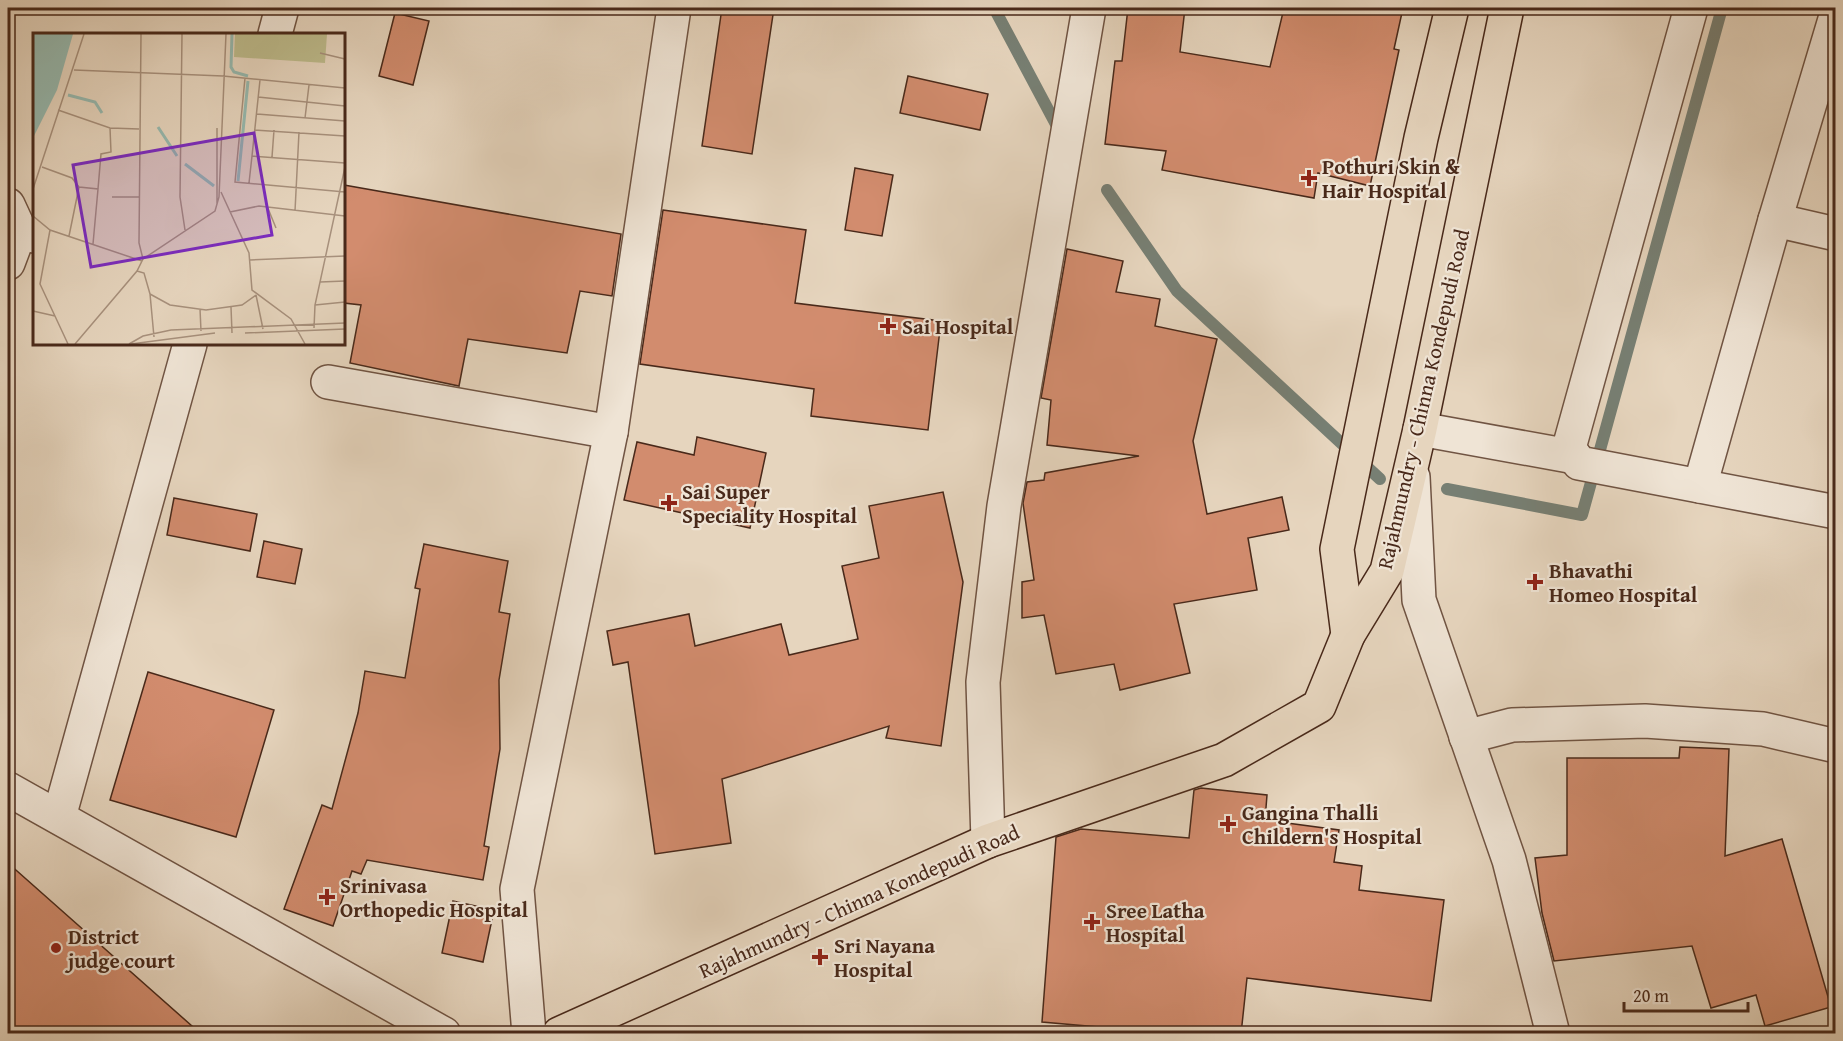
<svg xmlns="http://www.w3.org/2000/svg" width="1843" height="1041" font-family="'Gentium Book Plus',serif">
  <rect width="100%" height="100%" fill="#e6d5be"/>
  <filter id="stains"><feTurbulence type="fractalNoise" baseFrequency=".00333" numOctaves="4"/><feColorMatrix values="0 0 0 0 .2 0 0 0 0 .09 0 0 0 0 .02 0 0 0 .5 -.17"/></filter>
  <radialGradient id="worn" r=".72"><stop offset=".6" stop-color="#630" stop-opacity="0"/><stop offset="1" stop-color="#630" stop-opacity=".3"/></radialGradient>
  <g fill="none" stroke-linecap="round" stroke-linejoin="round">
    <g stroke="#777f73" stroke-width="12">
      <path d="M994 8 1059 130"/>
      <path d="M1107 190 1177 291 1380 479"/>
      <path d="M1447 489 1582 515 1722 8"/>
    </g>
  </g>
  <g fill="#d28c6e" stroke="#49291a" stroke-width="1.5">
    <path d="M722 8H774L752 154 702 146Z"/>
    <path d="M1128 8H1185L1180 52 1270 67 1284 8H1403L1394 49 1399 50 1370 186 1318 173 1314 198 1162 170 1166 151 1105 144 1115 61H1122Z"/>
    <path d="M395 13 429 21 413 85 379 76Z"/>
    <path d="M908 76 988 94 980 130 900 113Z"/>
    <path d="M855 168 893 175 882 236 845 230Z"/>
    <path d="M344 185 621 234 612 296 580 291 567 353 468 339 459 386 350 363 361 305 344 303Z"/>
    <path d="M663 210 806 230 795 303 941 321 928 430 811 416 814 389 640 364Z"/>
    <path d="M1067 249 1123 261 1116 292 1160 299 1155 326 1217 339 1193 441 1207 514 1282 497 1289 530 1248 538 1257 590 1174 604 1190 673 1120 690 1114 664 1056 674 1044 615 1022 618V582L1034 580 1023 503 1027 482 1044 480 1045 473 1139 456 1047 445 1051 400 1041 398Z"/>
    <path d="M697 437 766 453 750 528 624 500 637 442 694 455Z"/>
    <path d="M943 492 963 582 941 746 886 738 889 726 722 779 731 843 655 854 628 662 613 665 607 631 689 614 695 646 781 624 789 655 858 639 842 566 879 558 869 506Z"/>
    <path d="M174 498 257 514 250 551 167 535Z"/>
    <path d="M264 541 302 549 295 584 257 577Z"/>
    <path d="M424 544 508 561 499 612 510 614 499 680 500 749 484 846 489 847 483 880 367 860 361 874 352 871 333 926 284 909 322 805 332 809 358 713 365 671 405 678 420 589 415 588Z"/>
    <path d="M148 672 274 710 236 837 110 800Z"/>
    <path d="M1680 747 1729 749 1725 856 1782 839 1831 1007 1765 1026 1756 995 1711 1008 1692 946 1554 961 1542 913 1535 858 1567 855V758H1679Z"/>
    <path d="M1201 788 1267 795 1265 820 1339 830 1334 862 1362 866 1359 890 1444 900 1431 1001 1247 978 1241 1034H1179L1042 1022 1056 837 1081 829 1189 838 1194 790Z"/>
    <path d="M8 863 201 1034H8Z"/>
    <path d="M453 901 494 910 483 962 442 953Z"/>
  </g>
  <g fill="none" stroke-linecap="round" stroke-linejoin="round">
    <g stroke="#705443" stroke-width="36">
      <g id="minor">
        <path d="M1691 8 1569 448 1579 463 1836 512"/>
        <path d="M275 34 282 8"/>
        <path d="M8 205 20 231 34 236"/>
        <path d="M1775 220 1836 16"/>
        <path d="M8 263 20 231"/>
        <path d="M328 382 611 432"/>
        <path d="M1420 429 1575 457"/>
        <path d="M1413 477 1419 600 1509 860 1553 1034"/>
        <path d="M1700 486 1775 220 1836 234"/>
        <path d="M1466 737 1512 725 1645 721 1763 729 1836 746"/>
        <path d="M8 789 444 1034"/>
        <path d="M59 817 190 344"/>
        <path d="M988 841 983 682 1004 506 1089 8"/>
        <path d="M529 1034 517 889 611 432 674 8"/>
      </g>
    </g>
    <g stroke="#49291a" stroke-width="36">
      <g id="primary">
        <path d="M1348 635 1337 549 1421 138 1452 8"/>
        <path d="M559 1034 988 841 1224 760 1319 706 1348 635 1387 571 1420 429 1507 8"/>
      </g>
    </g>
    <use href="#minor" stroke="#efe4d5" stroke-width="33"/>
    <use href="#primary" stroke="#e6d5be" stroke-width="33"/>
  </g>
  <g fill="#8f2418" stroke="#efe4d5" stroke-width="2">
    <path d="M1306 169h6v6h6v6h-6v6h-6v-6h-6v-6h6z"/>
    <path d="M885 317h6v6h6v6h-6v6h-6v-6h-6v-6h6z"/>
    <path d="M666 494h6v6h6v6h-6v6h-6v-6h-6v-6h6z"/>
    <path d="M1532 573h6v6h6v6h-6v6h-6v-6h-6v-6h6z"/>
    <path d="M1225 815h6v6h6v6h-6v6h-6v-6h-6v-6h6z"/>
    <path d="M324 888h6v6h6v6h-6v6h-6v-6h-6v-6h6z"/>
    <path d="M1089 913h6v6h6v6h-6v6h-6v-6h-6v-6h6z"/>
    <circle cx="56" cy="948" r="6"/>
    <path d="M817 948h6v6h6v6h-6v6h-6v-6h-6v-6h6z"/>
  </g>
  <g text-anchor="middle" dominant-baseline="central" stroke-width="4.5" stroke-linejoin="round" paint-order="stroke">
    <g font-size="21" font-weight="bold" fill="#49291a" stroke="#efe4d5" text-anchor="start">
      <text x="1322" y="166">Pothuri Skin &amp;<tspan x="1322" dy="24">Hair Hospital</tspan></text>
      <text x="902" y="326">Sai Hospital</text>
      <text x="682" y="491">Sai Super<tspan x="682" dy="24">Speciality Hospital</tspan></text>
      <text x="1549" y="570">Bhavathi<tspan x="1549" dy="24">Homeo Hospital</tspan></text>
      <text x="1242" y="812">Gangina Thalli<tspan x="1242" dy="24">Childern's Hospital</tspan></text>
      <text x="340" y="885">Srinivasa<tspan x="340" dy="24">Orthopedic Hospital</tspan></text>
      <text x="1106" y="910">Sree Latha<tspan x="1106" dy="24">Hospital</tspan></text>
      <text x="68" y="936">District<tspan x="68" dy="24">judge court</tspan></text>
      <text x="834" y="945">Sri Nayana<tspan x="834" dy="24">Hospital</tspan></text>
    </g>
    <g font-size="21" fill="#49291a" stroke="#efe4d5">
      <text transform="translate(1423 399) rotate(-77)">Rajahmundry - Chinna Kondepudi Road</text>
      <text transform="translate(859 901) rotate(-24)">Rajahmundry - Chinna Kondepudi Road</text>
    </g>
  </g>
  <g transform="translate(33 33)">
    <rect width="312" height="312" fill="#e6d5be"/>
    <path d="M202 1H294L292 30 201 24Z" fill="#bdbb8c"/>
    <path d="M0 1H40L24 57 0 105Z" fill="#96b9af"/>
    <path fill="none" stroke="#96b9af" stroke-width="3" d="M199 1 198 34 201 39 215 43M35 62 62 69 69 80M125 94 144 123M152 131 181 153M205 148 215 48"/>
    <path fill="none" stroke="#a7907c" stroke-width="1.5" d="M108 1 106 210 110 226M149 1 147 164 152 197M287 20 312 26M41 37 190 43 312 55M212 45 202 149 312 159M225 64 312 73M25 77 77 95 106 96M224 81 312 88M272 85 276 52M221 97 312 103M219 123 227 47M239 124 241 97M9 134 39 145 46 154 65 156 60 211M216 150 219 123 312 130M0 156 51 1M65 156 68 121 78 119 77 95M188 159 216 220 219 257 258 286 272 311M79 164H107M184 171V95M234 173 243 195M262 178 266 99M197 179 226 173 312 183M0 183 17 197 109 228M17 197 7 251 35 311M36 203 46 154M217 227 312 223M104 238 111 240 117 261 121 304M287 249 312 248M117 261 137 272 173 277 209 272 223 262M223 262 230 296M282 272 312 269M198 274 199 300M167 276 168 298M0 278 22 283M281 295 282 272 312 134M212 300 312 296M42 311 104 238 110 226 182 178 186 164 193 1M96 311 110 303 138 297 312 290M98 311 182 300"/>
    <path fill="#7b2cbf" fill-opacity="0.15" stroke="#7b2cbf" stroke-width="3" d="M221 100 239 202 58 234 40 132Z"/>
    <rect width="312" height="312" fill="none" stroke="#49291a" stroke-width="3"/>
  </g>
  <rect width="1843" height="1041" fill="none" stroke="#e6d5be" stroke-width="30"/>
  <rect x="9" y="9" width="1825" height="1023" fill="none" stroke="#49291a" stroke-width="3"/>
  <rect x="15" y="15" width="1813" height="1011" fill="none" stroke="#49291a" stroke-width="1.5"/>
  <path d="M1624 1002v9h124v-9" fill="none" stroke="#49291a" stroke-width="3"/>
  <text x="1633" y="1002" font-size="18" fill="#49291a" stroke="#efe4d5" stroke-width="4.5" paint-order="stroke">20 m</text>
  <rect width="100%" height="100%" filter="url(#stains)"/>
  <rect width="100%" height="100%" fill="url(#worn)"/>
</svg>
